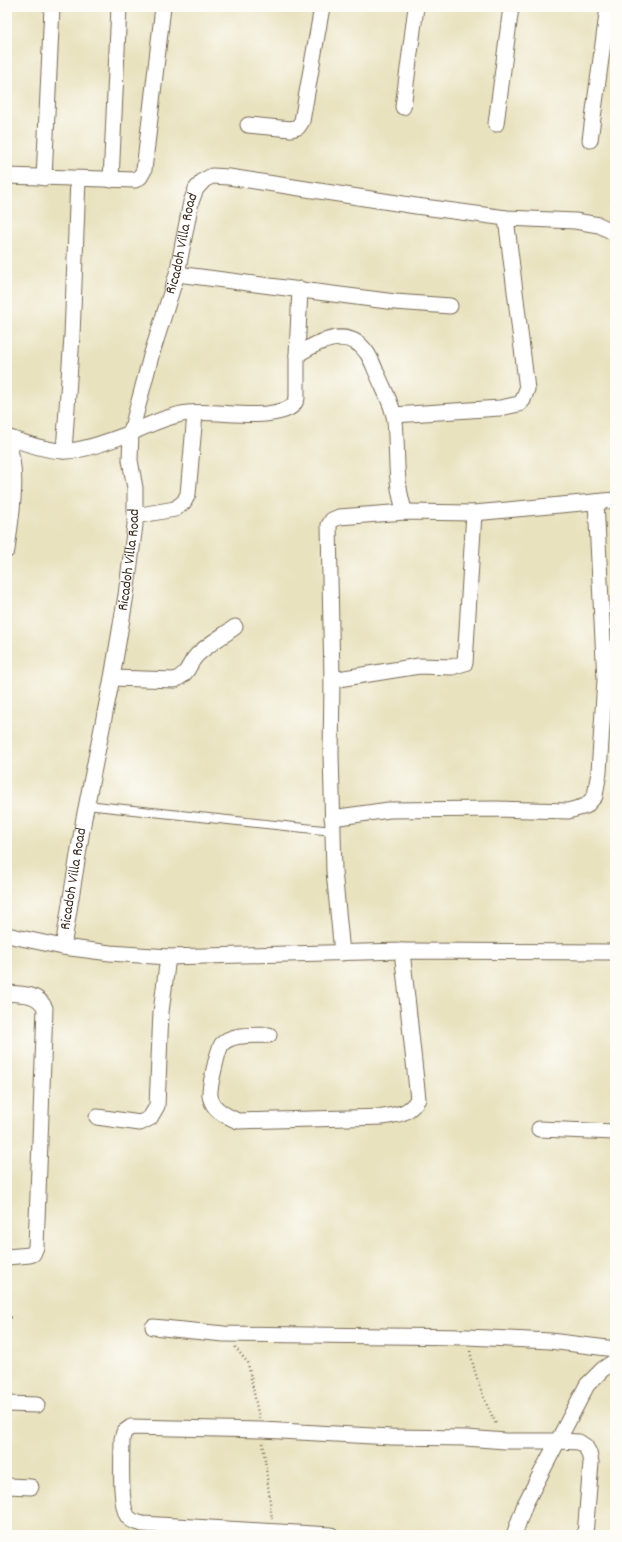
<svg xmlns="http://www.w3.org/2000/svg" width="622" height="1542" font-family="Dekko,sans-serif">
  <rect width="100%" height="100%" fill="#fdfcf7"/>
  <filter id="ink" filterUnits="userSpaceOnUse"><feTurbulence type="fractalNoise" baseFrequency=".025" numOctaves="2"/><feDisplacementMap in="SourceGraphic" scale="8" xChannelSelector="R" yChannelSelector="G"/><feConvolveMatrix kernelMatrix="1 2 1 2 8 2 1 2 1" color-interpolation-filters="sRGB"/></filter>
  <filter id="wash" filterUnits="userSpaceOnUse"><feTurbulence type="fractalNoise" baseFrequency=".012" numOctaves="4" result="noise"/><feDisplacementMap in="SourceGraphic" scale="16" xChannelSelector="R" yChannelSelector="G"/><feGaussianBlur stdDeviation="0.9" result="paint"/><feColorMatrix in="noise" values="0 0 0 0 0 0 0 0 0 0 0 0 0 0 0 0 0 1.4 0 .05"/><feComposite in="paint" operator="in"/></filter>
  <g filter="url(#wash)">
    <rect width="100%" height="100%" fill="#e9e2bf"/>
  </g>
  <g filter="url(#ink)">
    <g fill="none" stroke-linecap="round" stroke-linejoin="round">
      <g stroke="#786a56" stroke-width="10">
        <path id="service" d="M86 805 333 831"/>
      </g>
      <g stroke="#786a56" stroke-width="17">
        <g id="minor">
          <path d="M403 107 416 7"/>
          <path d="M496 124 511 7"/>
          <path d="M248 125 291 129 298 127 302 121 322 7"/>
          <path d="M590 140 608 7"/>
          <path d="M7 176 135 180 140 177 144 170 163 7"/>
          <path d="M44 178 52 7"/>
          <path d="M111 180 119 7"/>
          <path d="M177 274 395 302 450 306"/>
          <path d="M297 355C318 341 349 326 367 353 372 360 375 370 379 378 385 392 393 406 395 421 398 452 394 482 405 512"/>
          <path d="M394 415 500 408 519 404 523 400 527 389 506 218"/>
          <path d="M7 437C25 443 44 450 63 451 82 452 115 439 133 432 148 425 171 415 188 413 218 410 256 420 285 410 291 408 295 404 297 398V355L300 289"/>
          <path d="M7 440C20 474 11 515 7 550"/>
          <path d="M64 451 72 336 78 179"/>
          <path d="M135 516 175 509 184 502 188 494 195 414"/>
          <path d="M112 678 175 680C191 672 187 665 197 655 208 644 223 636 235 627"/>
          <path d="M332 680 419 666 452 667 465 663 474 513"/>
          <path d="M332 818 389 810 497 809 568 811 586 806 595 796 599 772 605 680 596 502"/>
          <path d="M7 935 63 947 110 953 168 957 402 951 615 952"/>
          <path id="s1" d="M63 947 84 818 112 678 126 595 135 525V488L130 460 131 432 151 356 177 274 191 202 196 189 204 180 212 176 229 177 416 206 506 218 575 221 599 225 615 233"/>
          <path d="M342 953 334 871 331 754 332 680 329 525 332 520 339 517 405 512 474 513 615 500"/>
          <path d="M7 993C22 995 37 992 45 1008L36 1247 33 1254 30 1255 7 1257"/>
          <path d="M269 1035C254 1036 233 1033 222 1044 218 1049 209 1088 210 1095 210 1097 212 1102 213 1104 218 1113 229 1117 238 1121L383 1117C399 1114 409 1114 418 1099L402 951"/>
          <path d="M97 1117 140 1123 150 1118 157 1106 161 1012 168 957"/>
          <path d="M539 1129 615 1132"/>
          <path d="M153 1327 224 1334 467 1337 550 1341 615 1349"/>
          <path d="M7 1404 37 1405"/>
          <path d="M7 1486 31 1487"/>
          <path d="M331 1535 142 1524C137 1522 132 1522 128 1517 119 1505 122 1456 122 1439L124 1432 131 1427 262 1430 391 1437 466 1438 505 1441H558L579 1442 585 1446 589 1453 591 1463 585 1535"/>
          <path d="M514 1535 525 1504 587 1385 603 1369 615 1361"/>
        </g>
      </g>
      <g stroke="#786a56" stroke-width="2.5" stroke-dasharray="1 3" stroke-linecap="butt">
        <path d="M7 1318 15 1317"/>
        <path d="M235 1347 248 1363 259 1418"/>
        <path d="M470 1351C476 1380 484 1400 497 1426"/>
        <path d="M263 1443 272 1519"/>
      </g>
      <use href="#service" stroke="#fff" stroke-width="8"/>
      <use href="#minor" stroke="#fff" stroke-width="15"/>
    </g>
  </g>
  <g text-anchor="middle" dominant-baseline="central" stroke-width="3" stroke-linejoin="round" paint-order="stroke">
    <g font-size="15" fill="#3b2a1e" stroke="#fdfcf7">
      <text stroke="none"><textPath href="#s1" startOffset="717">Ricadoh Villa Road</textPath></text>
      <text stroke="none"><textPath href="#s1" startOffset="393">Ricadoh Villa Road</textPath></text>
      <text stroke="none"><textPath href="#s1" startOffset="69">Ricadoh Villa Road</textPath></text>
    </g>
  </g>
  <rect width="622" height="1542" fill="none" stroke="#fdfcf7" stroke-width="24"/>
</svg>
